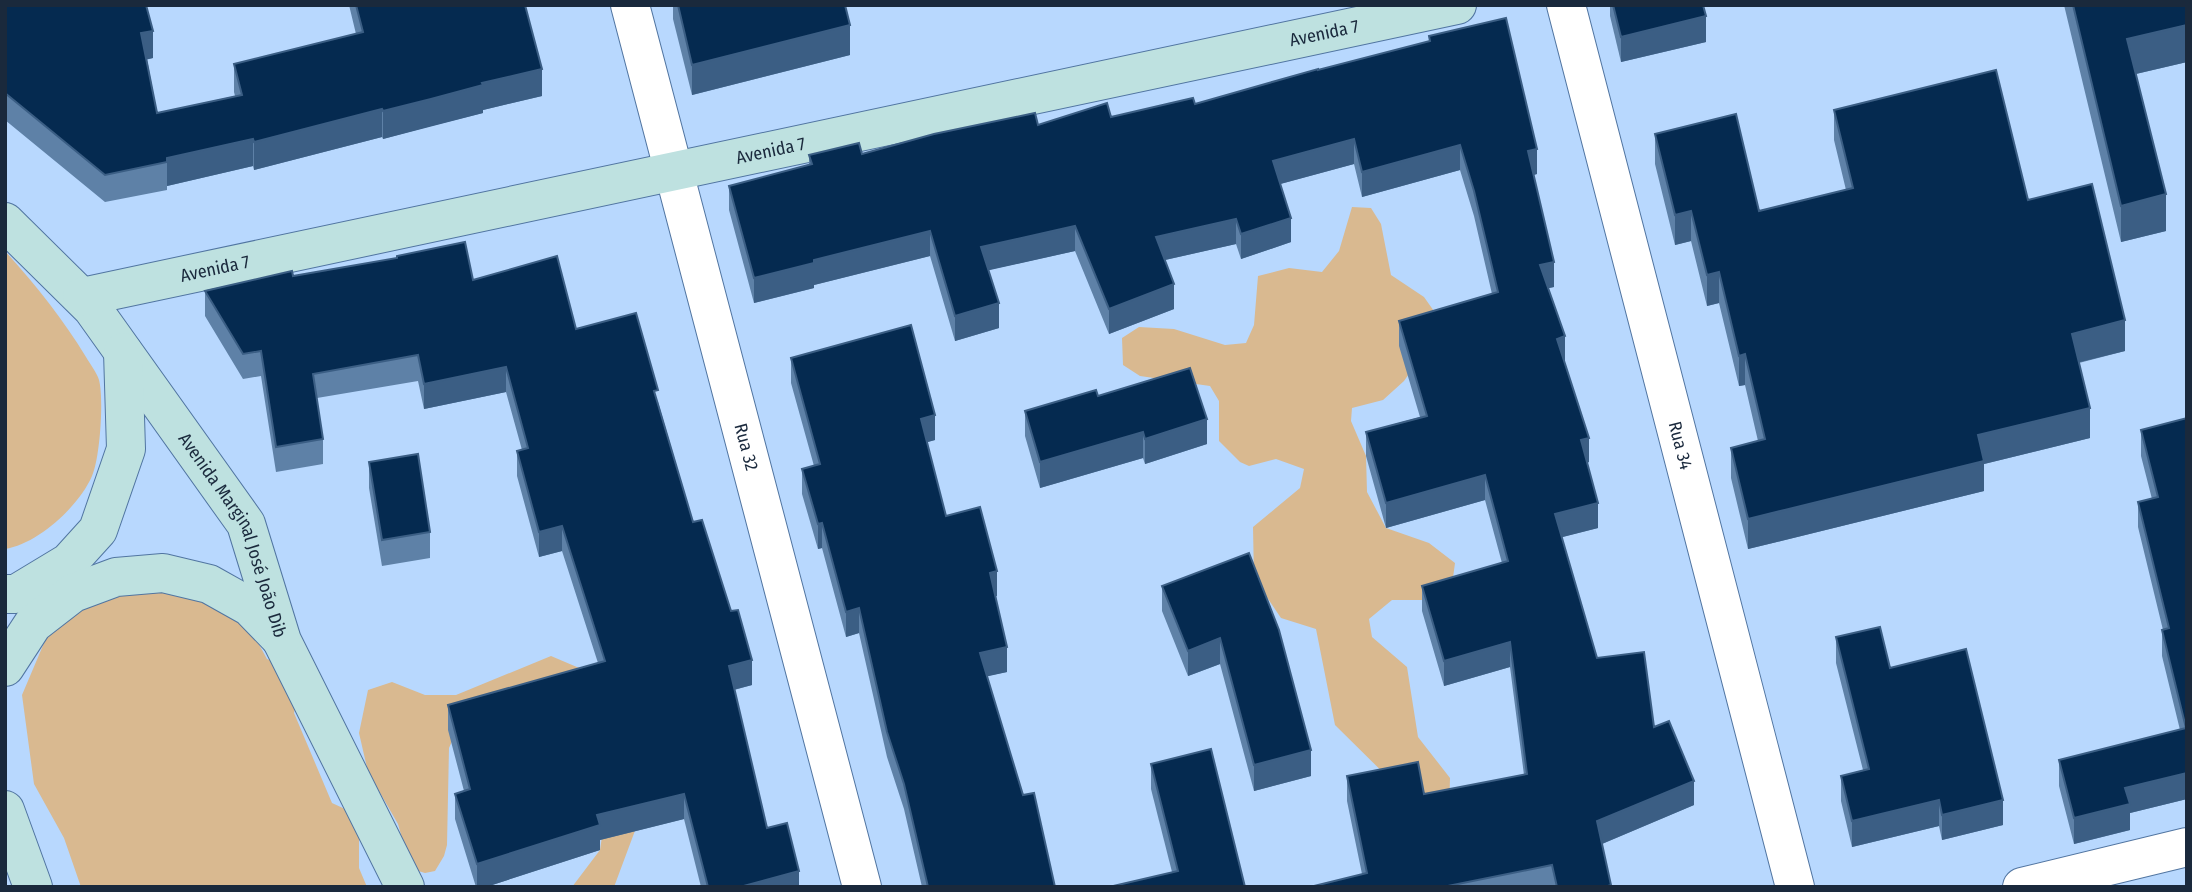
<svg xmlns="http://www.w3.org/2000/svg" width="2192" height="892" font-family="'Fira Sans Condensed',sans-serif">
  <rect width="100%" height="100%" fill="#b8d8fe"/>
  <g fill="#d9b990">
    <path d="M1352 207 1371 208 1381 224 1391 275 1424 297 1436 314V335L1404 381 1383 400 1352 408 1351 421 1366 456 1367 492 1386 528 1429 543 1455 563 1450 600H1392L1369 619 1372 637 1407 667 1418 737 1450 778 1449 812 1422 811 1335 725 1316 629 1281 618 1254 578 1253 527 1300 488 1304 469 1276 459 1249 466 1240 462 1219 441V401L1210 386 1140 376 1123 365 1122 338 1139 327 1174 329 1225 345 1246 343 1254 325 1258 276 1289 268 1322 272 1339 251Z"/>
    <path d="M5 251C35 284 63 319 86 357 90 364 97 373 99 380 104 398 100 459 92 476 79 506 38 544 5 549Z"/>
    <path d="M154 585 225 606 256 639 267 659 290 668 301 682 294 713 332 803 345 809 359 825V868L367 887H81L64 838 34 784 22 695 47 636 79 605Z"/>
    <path d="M551 656 598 676 636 828 614 887H572L600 850 612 769 465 712 449 748 447 845 444 856 435 871 425 873 415 870 409 863 398 824 368 772 359 733 368 690 392 682 425 695H456Z"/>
  </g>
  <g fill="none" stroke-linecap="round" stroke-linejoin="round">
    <g stroke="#5175a1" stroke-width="40">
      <g id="street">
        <path id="s1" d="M630 5 862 887"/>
        <path id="s2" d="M1566 5 1795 887"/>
        <path d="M2022 887 2187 847"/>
      </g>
    </g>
    <g stroke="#5175a1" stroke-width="40">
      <g id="secondary">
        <path id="s3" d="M5 222 92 308 246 524 282 641 405 887"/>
        <path id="s4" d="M82 297 1457 5"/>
        <path d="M5 594H16L69 562 98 530 126 449 123 352"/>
        <path d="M5 667 33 624 73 593 116 577 163 573 209 584 250 607 281 639"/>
        <path d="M5 810 33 887"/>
      </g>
    </g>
    <use href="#street" stroke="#fff" stroke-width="38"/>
    <use href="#secondary" stroke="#bee1e0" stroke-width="38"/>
  </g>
  <g fill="#5e81a7">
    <path d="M5 5 153 58 147 59 157 113 235 96 234 92V64L356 34 349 5H525L542 96 483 110V113L431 126 383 139 382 137 254 170 253 166 167 186V190L105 202 5 120Z"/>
    <path d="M673 5H845L850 55 692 95 673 19Z"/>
    <path d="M1610 5H1703L1706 42 1621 62 1610 16Z"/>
    <path d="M2064 5H2187V62L2136 74 2166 231 2121 242Z"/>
    <path d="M1429 36 1537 174 1534 175 1554 287 1548 288 1564 361 1589 462 1587 463 1598 528 1562 537 1597 658 1654 727 1694 805 1602 844 1611 887H1310L1362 874 1347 801V776L1424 794 1524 775 1510 667 1444 686 1422 611V586L1502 563 1485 500 1386 528 1366 456V432L1420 417 1399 346V321L1492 294 1474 216 1460 170 1362 197 1354 164 1280 184 1291 242 1241 259 1236 244 1165 260 1174 309 1109 334 1075 251 988 270 999 328 955 341 930 256 814 285V288L754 303 729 210V186L809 165V155L862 154 1038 125 1111 117 1195 104 1318 70 1429 42Z"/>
    <path d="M1834 110 2028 200 2125 351 2079 363 2090 438 1984 464V491L1748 549 1731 478V448L1758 441 1745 385 1739 386 1719 303 1707 306 1691 241 1675 245 1655 164V134L1759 211 1846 190 1834 140Z"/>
    <path d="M2185 157H2187V202L2185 194Z"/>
    <path d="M293 276 473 280 576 329 658 402 693 522 752 685 734 690 767 828 799 887H701L684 819 600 840V850L486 887H476L455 819V794L464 791 448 730V705L598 663 562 551 539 557 517 476V451L522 450 506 392 424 409 418 381 317 398 323 439V464L276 472 261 376 243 379 205 316V291Z"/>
    <path d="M791 358 935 440 927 442 946 516 997 596H996L1007 672 987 676 1023 795 1055 887H922L904 809 887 757 859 633 846 637 822 548 818 549 802 494V469L814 466 791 383Z"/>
    <path d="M1098 396 1207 444 1145 464 1143 458 1040 488 1025 436V411Z"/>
    <path d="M2187 418V799L2130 813V830L2074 844 2059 786V760L2180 730 2162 656V630H2163L2138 527V502L2152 499 2141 456V430Z"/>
    <path d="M369 462 430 532V558L382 566 369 488Z"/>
    <path d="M1249 553 1311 776 1254 791 1220 664 1188 676 1162 611V586Z"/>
    <path d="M1836 637 1890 668 2003 825 1942 840 1939 826 1852 847 1841 801V776L1863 770 1836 663Z"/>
    <path d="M1151 764 1245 887 1172 872 1151 789Z"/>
  </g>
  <g fill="#3b5e84">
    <path d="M1706 16V42L1621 62V37Z"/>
    <path d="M850 25V55L692 95V65Z"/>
    <path d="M2187 25V62L2127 76V39Z"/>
    <path d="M153 31V58L141 61V33Z"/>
    <path d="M542 69V96L483 110V113L383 139V111L482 83Z"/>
    <path d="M382 109V137L254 170V142Z"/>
    <path d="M253 139V166L167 186V158Z"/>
    <path d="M1354 139V164L1273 186V161Z"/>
    <path d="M1460 145V170L1362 197V172Z"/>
    <path d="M1537 149V174L1528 176V151Z"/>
    <path d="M2166 194V231L2121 242V206Z"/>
    <path d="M1691 211V241L1675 245V215Z"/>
    <path d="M1291 218V242L1241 259V234Z"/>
    <path d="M1236 219V244L1156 262V237Z"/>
    <path d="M1075 226V251L981 272V247Z"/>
    <path d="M930 231V256L814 285V288L754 303V278L814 260Z"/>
    <path d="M1554 262V287L1540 290V265Z"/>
    <path d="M1719 272V303L1707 306V275Z"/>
    <path d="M1174 284V309L1109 334V309Z"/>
    <path d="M999 303V328L955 341V316Z"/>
    <path d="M2125 320V351L2072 364V334Z"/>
    <path d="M1565 336V361L1557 364V339Z"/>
    <path d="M1745 354V385L1739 386V356Z"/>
    <path d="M506 367V392L424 409V384Z"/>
    <path d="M2090 408V438L1984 464V491L1748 549V519L1978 435Z"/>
    <path d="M935 415V440L921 444V419Z"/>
    <path d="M1207 419V444L1145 464V439Z"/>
    <path d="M1143 432V458L1040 488V462Z"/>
    <path d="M1589 438V462L1581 465V440Z"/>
    <path d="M1485 475V500L1386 528V503Z"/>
    <path d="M1598 503V528L1555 539V514Z"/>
    <path d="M822 523V548L818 549V524Z"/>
    <path d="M562 526V551L539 557V532Z"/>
    <path d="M997 571V596L990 598V573Z"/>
    <path d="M859 608V633L846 637V612Z"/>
    <path d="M1220 638V664L1188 676V651Z"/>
    <path d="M1510 642V667L1444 686V661Z"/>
    <path d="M1007 647V672L980 678V653Z"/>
    <path d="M752 660V685L729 691V666Z"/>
    <path d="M1311 750V776L1254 791V765Z"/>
    <path d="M2187 773V799L2130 813V830L2074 844V818L2125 788Z"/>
    <path d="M1694 781V805L1597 846V821Z"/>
    <path d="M684 794V819L600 840V850L486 887H477V864L597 815Z"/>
    <path d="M1939 800V826L1852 847V821Z"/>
    <path d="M2003 800V825L1942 840V815Z"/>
    <path d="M799 871V887H740Z"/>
  </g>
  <g fill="#052a50" stroke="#3b5e84" stroke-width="2">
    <path d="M5 5H146L153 31 141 33 157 113 242 95 234 64 363 32 356 5H525L542 69 482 83 483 85 431 99 383 111 382 109 254 142 253 139 167 158V162L105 175 5 93Z"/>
    <path d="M678 5H845L850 25 692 65Z"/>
    <path d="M1613 5H1703L1706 16 1621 37Z"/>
    <path d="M2073 5H2187V25L2127 39 2166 194 2121 206Z"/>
    <path d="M1506 18 1537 149 1528 151 1554 262 1540 265 1565 336 1557 339 1589 438 1581 440 1598 503 1555 514 1597 658 1644 652 1654 727 1669 721 1694 781 1597 821 1611 885 1605 887H1557L1552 865 1443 887H1310L1367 873 1347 776 1418 762 1424 794 1527 774 1510 642 1444 661 1422 586 1508 561 1485 475 1386 503 1366 432 1427 416 1399 321 1498 292 1474 191 1460 145 1362 172 1354 139 1273 161 1291 218 1241 234 1236 219 1156 237 1174 284 1109 309 1075 226 981 247 999 303 955 316 930 231 814 260V263L754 278 729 186 812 164 809 155 859 143 862 154 934 134 1035 113 1038 125 1107 103 1111 117 1193 98 1195 104 1318 69V70L1430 41 1429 36Z"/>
    <path d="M1996 70 2028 200 2092 184 2125 320 2072 334 2090 408 1978 435 1984 461 1748 519 1731 448 1765 439 1745 354 1739 356 1719 272 1707 275 1691 211 1675 215 1655 134 1736 114 1759 211 1853 188 1834 110Z"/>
    <path d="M465 242 473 280 557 256 576 329 636 313 658 390 654 391 693 522 702 520 731 611 738 610 752 660 729 666 767 828 787 823 799 871 740 887H708L684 794 597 815 600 825 477 864 455 794 470 789 448 705 605 661 562 526 539 532 517 451 528 448 506 367 424 384 418 355 313 374 323 439 276 447 261 351 243 354 205 291 292 271 293 276 397 258V256Z"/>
    <path d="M911 325 935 415 921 419 946 516 980 507 997 571 990 573 1007 647 980 653 1023 795 1034 793 1055 887H928L904 784 887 732 859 608 846 612 822 523 818 524 802 469 820 464 791 358Z"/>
    <path d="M1190 368 1207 419 1145 439 1143 432 1040 462 1025 411 1096 390 1098 396Z"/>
    <path d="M2187 418V773L2125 788 2130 804 2074 818 2059 760 2186 728 2162 630 2169 628 2138 502 2158 497 2141 430Z"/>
    <path d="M418 454 430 532 382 540 369 462Z"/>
    <path d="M1249 553 1279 630 1311 750 1254 765 1220 638 1188 651 1162 586Z"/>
    <path d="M1880 627 1890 668 1966 649 2003 800 1942 815 1939 800 1852 821 1841 776 1869 769 1836 637Z"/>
    <path d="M1211 749 1245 887H1109L1178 871 1151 764Z"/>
  </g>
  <g text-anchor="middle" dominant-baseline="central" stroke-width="7" stroke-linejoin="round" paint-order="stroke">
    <g font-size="18" fill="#1a293c" stroke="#f2f6fb">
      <text stroke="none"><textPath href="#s4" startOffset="1270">Avenida 7</textPath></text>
      <text stroke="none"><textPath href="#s4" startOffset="704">Avenida 7</textPath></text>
      <text stroke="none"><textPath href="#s4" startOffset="136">Avenida 7</textPath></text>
      <text stroke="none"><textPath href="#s1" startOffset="457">Rua 32</textPath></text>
      <text stroke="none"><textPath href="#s2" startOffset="455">Rua 34</textPath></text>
      <text stroke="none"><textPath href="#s3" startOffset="392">Avenida Marginal José João Dib</textPath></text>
    </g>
  </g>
  <rect width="2192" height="892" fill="none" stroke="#1a293c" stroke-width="14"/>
</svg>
